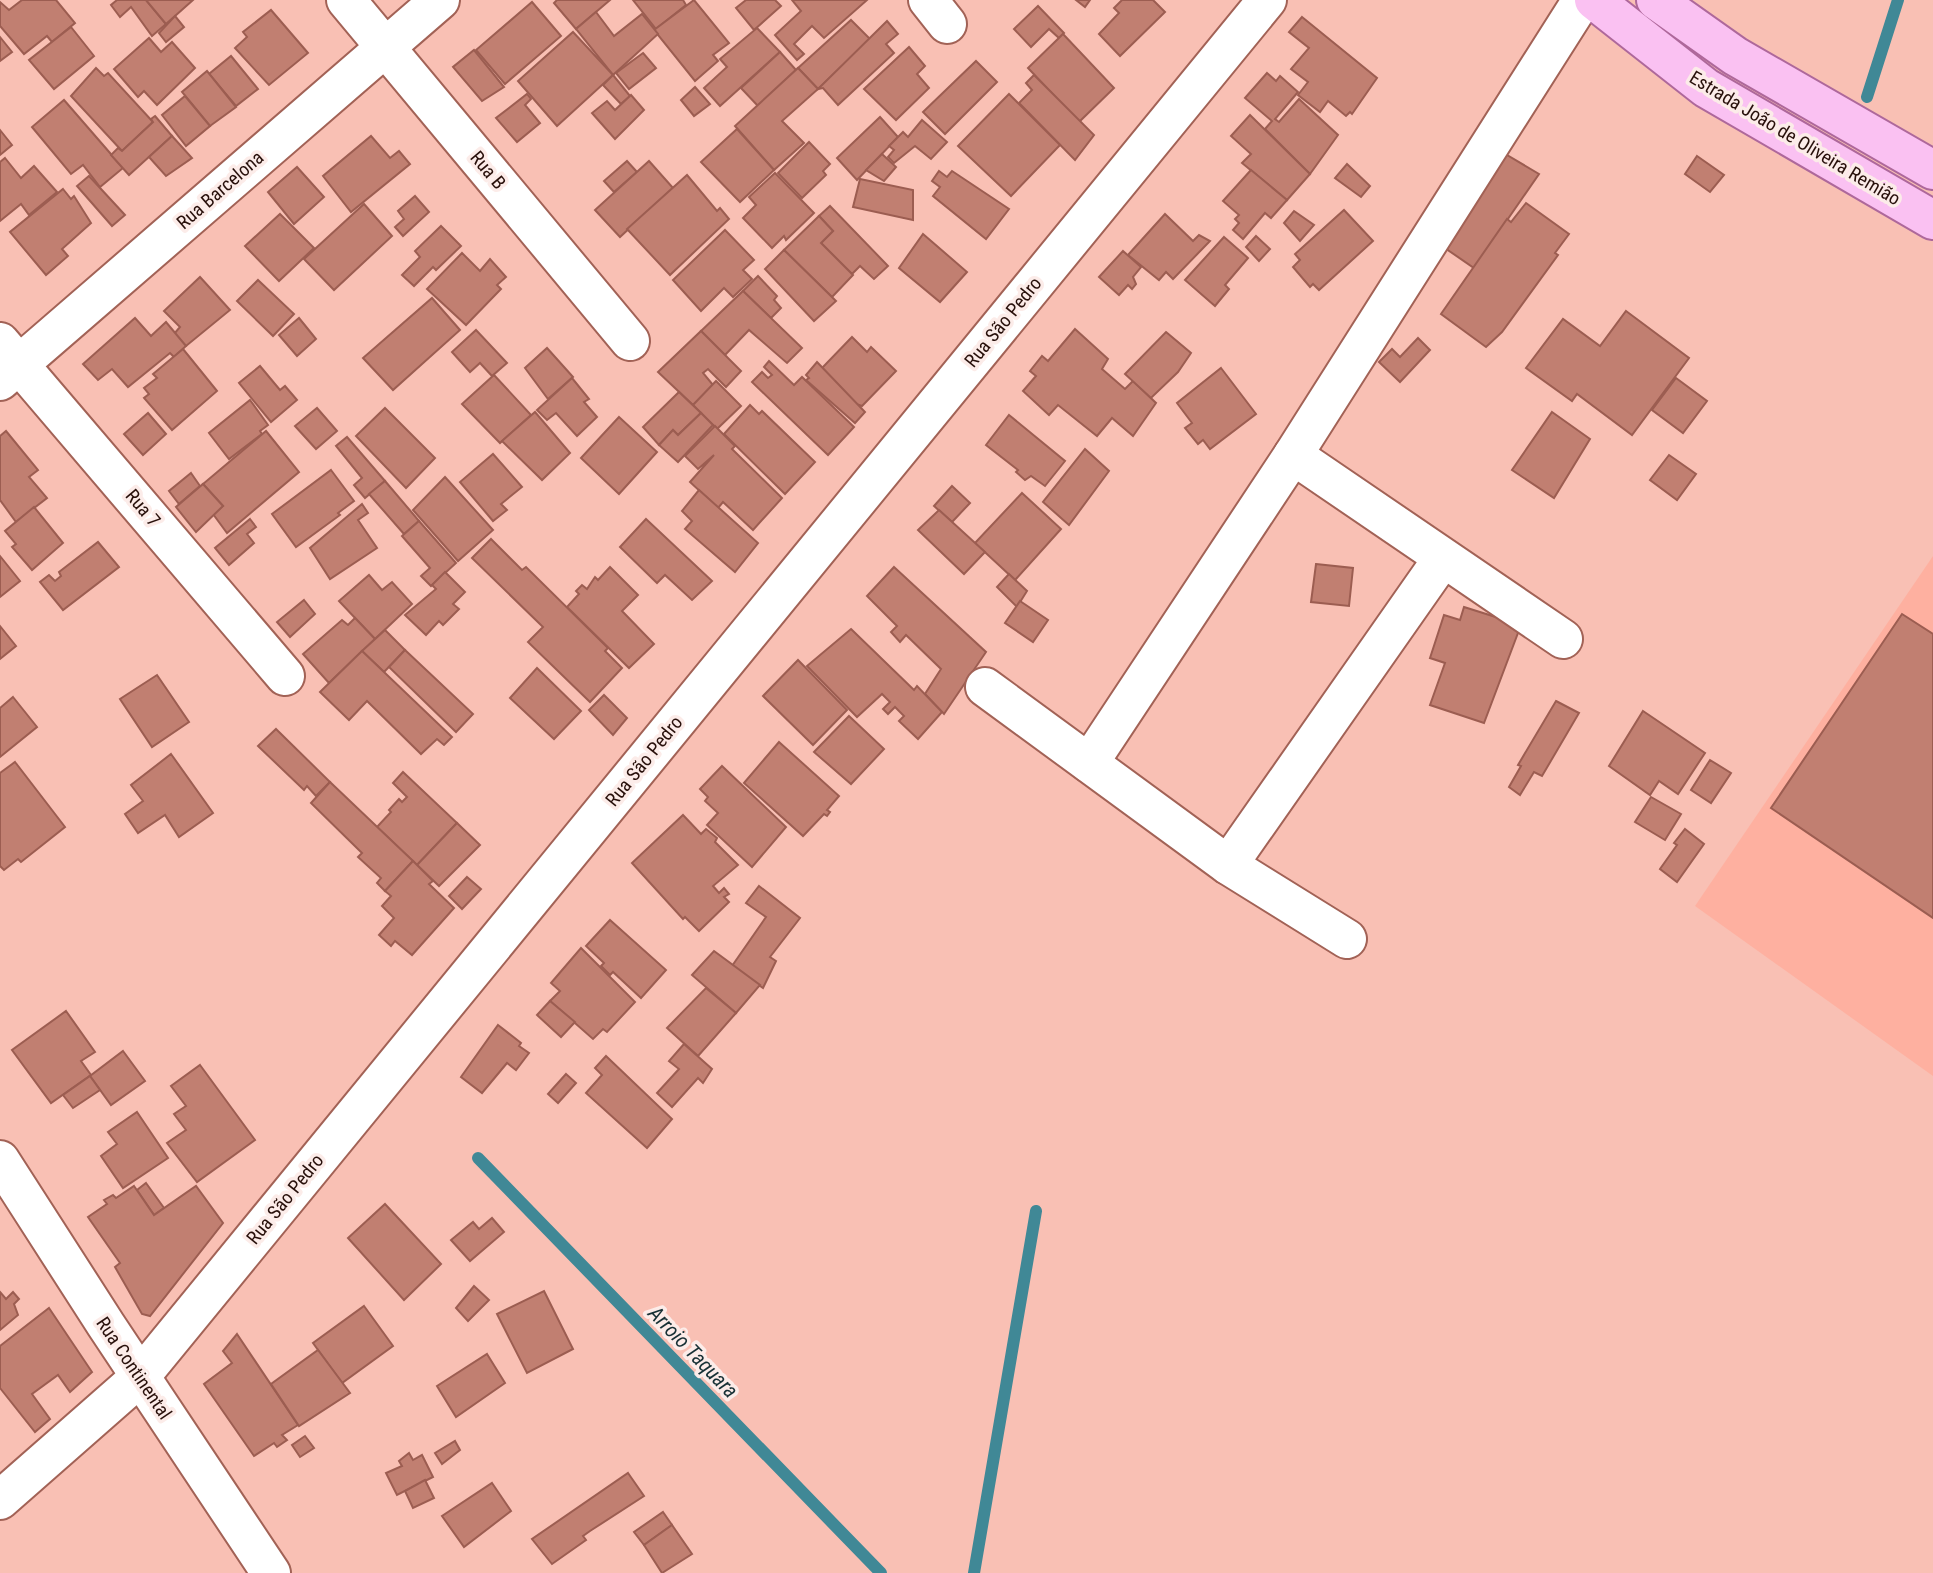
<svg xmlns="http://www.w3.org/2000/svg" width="1933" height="1573" font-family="'Roboto Condensed',sans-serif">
  <rect width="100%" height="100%" fill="#f9c0b4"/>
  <path fill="#feb0a0" d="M1933 556V1076L1695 906Z"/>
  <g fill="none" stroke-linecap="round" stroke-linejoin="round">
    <g stroke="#408896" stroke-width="12">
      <path d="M1867 97 1898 0"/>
      <path d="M478 1158 881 1573"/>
      <path d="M974 1573 1036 1211"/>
    </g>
  </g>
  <g fill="#c17f71" stroke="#9c5d51" stroke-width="2">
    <path d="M22 0H56L75 23 52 42 47 36 24 54 0 26V2L9 10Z"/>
    <path d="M117 0H146L166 24 152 36 131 7 120 17 111 5Z"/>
    <path d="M146 0H193L166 24Z"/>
    <path d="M557 0H610L576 29 554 3Z"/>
    <path d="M633 0H683L686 5 656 29Z"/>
    <path d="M694 0 729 43 713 55 718 61 695 81 654 30Z"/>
    <path d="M746 0H775L781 6 754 30 736 8Z"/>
    <path d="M792 0H867L824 38 812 26 794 44 804 54 797 60 775 35 801 11Z"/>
    <path d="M1076 0H1090L1085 7Z"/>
    <path d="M1122 0H1153L1165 12 1120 56 1099 34 1119 13 1114 8Z"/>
    <path d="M532 2 561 36 505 84 476 50Z"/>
    <path d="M1038 6 1064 33 1059 38 1049 29 1031 47 1014 29Z"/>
    <path d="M271 10 308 53 269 85 235 48 247 37 243 32Z"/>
    <path d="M596 12 614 36 642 14 658 34 613 75 576 29Z"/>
    <path d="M175 16 184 27 166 42 159 33Z"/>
    <path d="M1302 17 1377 78 1352 114 1350 112 1346 116 1328 101 1320 112 1298 95 1308 82 1291 69 1309 48 1289 32Z"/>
    <path d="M851 20 870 39 818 89 798 68Z"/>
    <path d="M887 21 898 34 886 44 894 53 838 105 823 88 818 89Z"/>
    <path d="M71 27 94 56 54 89 29 60Z"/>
    <path d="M757 28 780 52 720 106 704 88 727 67 720 59Z"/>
    <path d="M573 32 613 75 557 126 518 81Z"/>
    <path d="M1063 34 1114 88 1079 122 1028 68Z"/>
    <path d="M0 37 12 52 0 61Z"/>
    <path d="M149 38 161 52 172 42 195 68 157 105 144 91 138 97 114 69Z"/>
    <path d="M909 47 925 66 917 74 929 88 896 120 864 89Z"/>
    <path d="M474 50 504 87 482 101 453 67Z"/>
    <path d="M780 52 796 70 758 106 741 88Z"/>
    <path d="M643 53 656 68 629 89 616 73Z"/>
    <path d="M231 56 258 89 236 106 209 74Z"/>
    <path d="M976 61 997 82 945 134 923 112Z"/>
    <path d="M96 68 104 76 108 73 153 122 122 151 71 96Z"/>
    <path d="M798 68 818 89 782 121 804 143 774 170 735 126Z"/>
    <path d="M207 71 236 107 210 126 182 92Z"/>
    <path d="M1267 73 1276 81 1280 76 1298 92 1275 119 1279 122 1299 99 1338 135 1310 174 1265 129 1272 121 1245 98Z"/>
    <path d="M613 75 630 96 621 104 603 85Z"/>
    <path d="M1034 75 1094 135 1075 160 1019 103 1032 90 1026 83Z"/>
    <path d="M695 87 710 104 694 116 681 100Z"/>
    <path d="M527 94 531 99 525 105 540 123 517 142 496 118Z"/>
    <path d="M1009 94 1060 145 1011 196 958 146Z"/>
    <path d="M631 95 644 110 615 139 592 113 607 101 615 110Z"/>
    <path d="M185 96 210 126 186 146 162 115Z"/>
    <path d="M64 100 123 168 100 187 83 165 71 174 32 127Z"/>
    <path d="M1250 115 1310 174 1287 200 1242 163 1251 154 1231 136Z"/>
    <path d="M155 116 172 136 129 175 111 155 118 148 122 151 153 122 151 119Z"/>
    <path d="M880 117 898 137 857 180 837 158Z"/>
    <path d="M922 120 947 142 931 159 915 146 894 163 888 157 894 150 889 146 903 132 908 137Z"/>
    <path d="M737 129 774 170 740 202 701 162Z"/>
    <path d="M0 130 12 145 0 155Z"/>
    <path d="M172 136 192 158 166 176 149 157Z"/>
    <path d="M371 136 390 158 399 151 410 164 351 212 323 176Z"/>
    <path d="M809 142 830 164 823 171 826 175 802 198 778 173Z"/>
    <path d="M1502 152 1539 174 1474 268 1439 244Z"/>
    <path d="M882 154 896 167 884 181 866 170Z"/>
    <path d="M1697 156 1724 175 1710 192 1685 174Z"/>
    <path d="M5 158 21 178 34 166 57 192 29 215 21 204 0 221V162Z"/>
    <path d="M627 161 637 172 614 192 604 181Z"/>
    <path d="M649 161 673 188 620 237 595 210Z"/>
    <path d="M1347 164 1370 186 1361 197 1335 178Z"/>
    <path d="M297 167 324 197 294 224 268 192Z"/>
    <path d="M1251 170 1287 200 1271 218 1265 213 1243 239 1233 230 1239 223 1235 219 1239 215 1223 201Z"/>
    <path d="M939 171 947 177 952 171 1009 209 986 239 933 196 940 187 932 181Z"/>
    <path d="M775 173 814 213 786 240 784 236 772 248 743 218 756 205 749 197Z"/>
    <path d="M687 175 717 211 720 208 729 219 670 275 627 229Z"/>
    <path d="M89 176 125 215 112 226 77 186Z"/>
    <path d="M860 179 913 190V220L853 207Z"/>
    <path d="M63 189 71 199 74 196 91 223 62 249 68 256 46 275 10 232Z"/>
    <path d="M415 196 429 212 403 236 395 227 404 219 398 211Z"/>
    <path d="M1526 203 1569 234 1555 253 1558 255 1502 332 1486 347 1441 314 1507 219 1511 222Z"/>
    <path d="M364 204 392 236 334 290 304 259Z"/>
    <path d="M830 206 888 266 874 279 860 266 852 274 821 243 833 231 819 216Z"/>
    <path d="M1344 210 1373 241 1319 290 1313 284 1310 287 1293 267 1300 260 1295 254Z"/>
    <path d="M1294 211 1314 225 1300 241 1284 223Z"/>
    <path d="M280 214 314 248 279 281 245 246Z"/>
    <path d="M1165 214 1193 241 1199 235 1210 241 1173 279 1166 272 1159 280 1128 255Z"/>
    <path d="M819 216 833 231 821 243 853 275 832 297 784 250Z"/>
    <path d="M441 226 461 246 436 270 433 267 414 286 402 275 420 257 415 251Z"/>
    <path d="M725 230 754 260 743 270 752 279 733 297 724 288 701 311 673 280Z"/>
    <path d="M923 234 967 272 940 302 899 268Z"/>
    <path d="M1256 236 1270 249 1259 261 1246 247Z"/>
    <path d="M1224 237 1248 258 1225 285 1229 289 1215 306 1185 280Z"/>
    <path d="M784 250 836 301 814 321 765 269Z"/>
    <path d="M1123 251 1141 267 1133 277 1136 284 1132 289 1128 285 1119 295 1099 277Z"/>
    <path d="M462 253 480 271 490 259 506 277 497 285 501 289 466 325 427 289Z"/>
    <path d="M758 276 777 296 774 300 781 308 771 318 743 291Z"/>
    <path d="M200 277 230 310 186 346 174 334 180 327 164 311Z"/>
    <path d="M258 280 294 314 273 336 237 301Z"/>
    <path d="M743 291 802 348 787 363 749 330 725 355 701 331Z"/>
    <path d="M432 298 460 330 393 390 363 358Z"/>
    <path d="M1626 311 1689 358 1632 435 1577 394 1572 401 1526 368 1563 319 1600 346Z"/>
    <path d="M135 318 151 336 166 322 186 346 174 357 170 353 128 387 112 369 98 380 83 364Z"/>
    <path d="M299 318 316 339 297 356 279 335Z"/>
    <path d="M1075 329 1108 359 1102 369 1125 389 1133 381 1156 403 1133 436 1112 418 1097 436 1058 405 1049 415 1023 391 1036 376 1030 371 1042 356 1048 361Z"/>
    <path d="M476 330 507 363 492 376 480 363 470 372 452 352Z"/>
    <path d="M701 331 741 371 726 387 708 369 703 373 713 385 693 405 658 372Z"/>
    <path d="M1166 332 1191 353 1178 372 1151 398 1125 374Z"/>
    <path d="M852 337 867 352 871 347 896 371 862 406 856 404 822 368Z"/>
    <path d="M1418 338 1430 350 1400 382 1379 362 1392 349 1400 357Z"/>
    <path d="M547 348 573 377 548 399 525 368Z"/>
    <path d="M183 349 217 391 172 430 144 398 149 394 144 388 157 378 153 374Z"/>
    <path d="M769 361 794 385 802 377 854 427 828 455 752 382 762 372 768 378 772 375 764 367Z"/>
    <path d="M817 362 865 412 855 423 806 380 809 378 806 375Z"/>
    <path d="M260 366 280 390 285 386 297 400 271 422 239 383Z"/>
    <path d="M1221 368 1256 414 1210 449 1203 440 1198 444 1185 428 1192 423 1177 403Z"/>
    <path d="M494 375 531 415 500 443 462 404Z"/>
    <path d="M572 378 589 399 584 402 597 417 577 436 556 413 547 420 537 410Z"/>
    <path d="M1676 378 1707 401 1683 433 1652 410Z"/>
    <path d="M716 381 741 406 717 429 693 405Z"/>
    <path d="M679 392 701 413 678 435 673 430 659 445 643 427Z"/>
    <path d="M250 400 268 425 260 431 262 434 229 459 209 433Z"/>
    <path d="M750 405 759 414 762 411 815 462 785 494 724 434Z"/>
    <path d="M317 408 337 431 316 449 295 426Z"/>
    <path d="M385 408 435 458 406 488 356 436Z"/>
    <path d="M535 412 570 453 542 480 502 441Z"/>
    <path d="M1552 412 1590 439 1554 498 1512 470Z"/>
    <path d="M148 413 166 434 143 455 124 434Z"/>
    <path d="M701 413 713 425 678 462 659 445 673 430 678 435Z"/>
    <path d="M1009 415 1065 461 1045 486 1031 476 1025 480 1016 472 1018 470 986 445Z"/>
    <path d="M619 417 657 452 619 494 581 458Z"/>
    <path d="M715 426 735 446 732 449 782 498 753 530 723 502 718 508 690 482 714 455 698 469 685 456Z"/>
    <path d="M6 431 38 470 29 477 47 498 16 522 0 500V436Z"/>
    <path d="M266 431 299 472 227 533 213 514 223 506 203 484Z"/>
    <path d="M347 437 385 481 365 498 354 485 362 478 336 446Z"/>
    <path d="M1085 449 1109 471 1069 525 1043 502Z"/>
    <path d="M493 454 522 487 501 504 507 510 493 521 460 482Z"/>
    <path d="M1669 455 1696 474 1677 500 1650 480Z"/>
    <path d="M331 470 354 501 338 513 340 515 296 547 272 514Z"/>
    <path d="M191 473 200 486 179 504 169 491Z"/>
    <path d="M445 477 493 530 458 561 413 510Z"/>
    <path d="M385 481 419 521 404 534 369 494Z"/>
    <path d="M203 484 223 506 196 532 176 507Z"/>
    <path d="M952 486 970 503 952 522 934 506Z"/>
    <path d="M699 490 758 543 735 572 685 529 692 521 682 511Z"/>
    <path d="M1022 493 1061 529 1015 580 975 543Z"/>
    <path d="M362 504 368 513 358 520 377 548 330 579 310 548Z"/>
    <path d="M34 507 63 543 32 570 12 547 16 544 5 531Z"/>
    <path d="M939 510 985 552 964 574 918 530Z"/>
    <path d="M250 519 256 527 247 534 254 543 229 565 215 548Z"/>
    <path d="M646 519 712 581 692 600 665 575 657 583 620 547Z"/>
    <path d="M419 521 456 563 431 586 421 576 430 568 402 536Z"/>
    <path d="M491 539 522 570 526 567 608 648 605 651 622 668 590 702 528 642 543 627 472 558Z"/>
    <path d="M98 542 119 567 63 610 40 582 49 575 55 581 61 576 59 572Z"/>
    <path d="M0 556 20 581 0 597Z"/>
    <path d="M1316 564 1353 568 1349 606 1311 602Z"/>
    <path d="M610 567 638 595 622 611 654 644 629 668 567 607 579 594 576 591 582 585 587 589 595 577 598 580Z"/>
    <path d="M894 567 986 652 944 714 925 694 941 669 906 635 900 642 891 632 897 626 867 596Z"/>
    <path d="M445 572 465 592 453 604 459 609 443 625 439 621 426 635 405 615 436 589 432 585Z"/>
    <path d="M1009 574 1027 591 1017 607 997 587Z"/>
    <path d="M369 575 382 590 392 582 412 604 375 639 339 601Z"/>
    <path d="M304 600 315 614 290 637 277 622Z"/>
    <path d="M1020 601 1048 620 1033 642 1005 623Z"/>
    <path d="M1464 607 1521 625 1484 723 1430 705 1445 663 1430 658 1444 615 1460 620Z"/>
    <path d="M1902 614 1933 634V918L1771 808Z"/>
    <path d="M355 618 375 639 329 683 303 654 342 620 348 625Z"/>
    <path d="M0 626 16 646 0 659Z"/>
    <path d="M851 629 914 690 917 686 942 712 918 739 899 721 904 716 895 707 888 714 883 709 890 702 882 694 857 717 807 666Z"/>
    <path d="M385 630 405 650 384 672 362 651Z"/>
    <path d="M405 650 473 714 456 732 389 667Z"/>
    <path d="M362 651 452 737 444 745 437 739 421 754 367 701 349 720 320 692Z"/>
    <path d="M798 660 847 710 813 745 763 696Z"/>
    <path d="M537 668 581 711 554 739 510 698Z"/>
    <path d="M157 675 189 722 152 747 120 699Z"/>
    <path d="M604 695 627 718 613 735 589 710Z"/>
    <path d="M13 697 37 727 0 757V708Z"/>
    <path d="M1556 701 1579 713 1542 776 1534 772 1520 795 1509 787 1521 766 1518 765Z"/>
    <path d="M1643 711 1705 753 1678 794 1659 781 1650 795 1609 766Z"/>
    <path d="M849 716 884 749 851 784 814 752Z"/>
    <path d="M276 729 330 782 316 796 307 786 304 790 258 746Z"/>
    <path d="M779 742 839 796 827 810 830 812 827 816 824 814 803 836 744 783Z"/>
    <path d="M171 754 213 813 179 837 165 815 138 833 125 814 143 801 131 785Z"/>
    <path d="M1710 760 1731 773 1711 803 1691 790Z"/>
    <path d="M15 762 65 827 21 862 18 859 4 870 0 866V773Z"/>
    <path d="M722 766 786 827 752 867 707 825 718 813 705 801 708 797 700 789Z"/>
    <path d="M403 772 457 823 417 865 377 827 391 812 389 810 399 799 402 802 407 797 393 783Z"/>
    <path d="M330 782 413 861 385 891 377 883 381 878 358 857 362 853 311 803Z"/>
    <path d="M1651 797 1681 814 1665 840 1635 822Z"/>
    <path d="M683 815 701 834 706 829 717 838 715 842 738 865 713 886 719 893 724 888 729 894 724 897 729 902 699 931 685 917 683 919 632 863Z"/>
    <path d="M457 823 480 845 439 886 417 865Z"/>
    <path d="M1685 829 1704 844 1677 882 1660 869 1677 845 1674 843Z"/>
    <path d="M413 861 433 881 429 884 454 908 412 955 395 941 391 946 379 935 394 918 382 906 391 896 385 891Z"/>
    <path d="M467 877 481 889 462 909 449 896Z"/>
    <path d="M759 886 800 918 770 957 776 961 763 988 732 966 766 917 746 903Z"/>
    <path d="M610 920 666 970 641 998 613 972 610 975 601 966 604 963 586 946Z"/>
    <path d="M581 948 635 1002 607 1032 603 1029 593 1039 550 1001 560 991 551 983Z"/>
    <path d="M714 951 760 985 736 1013 692 975Z"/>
    <path d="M706 988 736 1013 698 1056 667 1028Z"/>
    <path d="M550 1001 575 1022 561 1037 537 1015Z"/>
    <path d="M66 1011 95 1052 81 1061 91 1075 51 1103 12 1050Z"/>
    <path d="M498 1025 521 1043 519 1046 529 1053 516 1070 507 1063 482 1093 461 1077Z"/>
    <path d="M684 1044 712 1069 703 1083 698 1078 672 1107 657 1093 679 1069 669 1061Z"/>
    <path d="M123 1051 145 1081 111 1105 90 1076Z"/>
    <path d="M606 1056 672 1119 647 1148 586 1093 602 1075 595 1068Z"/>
    <path d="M200 1065 255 1140 197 1182 167 1143 186 1130 174 1114 186 1106 171 1086Z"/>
    <path d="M566 1074 576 1083 558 1103 548 1094Z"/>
    <path d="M90 1076 100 1090 73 1108 63 1095Z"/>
    <path d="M137 1112 168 1158 123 1188 101 1156 117 1144 108 1132Z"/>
    <path d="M146 1183 164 1208 154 1215 137 1190Z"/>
    <path d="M134 1186 154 1215 196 1186 223 1223 150 1316 142 1314 115 1267 120 1263 88 1217 107 1204 104 1200 113 1195 116 1198Z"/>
    <path d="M385 1204 441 1264 404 1300 348 1238Z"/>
    <path d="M492 1218 504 1232 470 1261 451 1240 473 1222 479 1229Z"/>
    <path d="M474 1286 489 1300 468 1321 456 1308Z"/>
    <path d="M544 1291 573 1349 527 1373 497 1314Z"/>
    <path d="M0 1292 6 1299 13 1292 19 1299 14 1304 18 1315 0 1330Z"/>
    <path d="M364 1306 393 1346 342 1383 313 1343Z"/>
    <path d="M49 1308 92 1372 70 1392 58 1375 32 1394 50 1419 35 1432 0 1388V1346Z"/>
    <path d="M237 1334 298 1425 282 1435 287 1440 277 1447 274 1443 254 1456 204 1384 232 1363 223 1351Z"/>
    <path d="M318 1350 350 1393 299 1426 271 1384Z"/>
    <path d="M487 1354 505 1383 456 1417 437 1386Z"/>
    <path d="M305 1436 314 1448 300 1457 292 1445Z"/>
    <path d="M455 1441 460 1450 442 1464 435 1453Z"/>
    <path d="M409 1453 413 1460 422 1455 433 1477 397 1495 386 1473 402 1466 399 1461Z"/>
    <path d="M628 1473 644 1496 590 1531 583 1536 586 1540 552 1564 532 1539Z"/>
    <path d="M425 1480 434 1498 413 1508 405 1491Z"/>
    <path d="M492 1483 511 1511 464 1547 442 1516Z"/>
    <path d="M663 1512 672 1525 644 1545 634 1532Z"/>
    <path d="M672 1525 692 1554 662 1573 644 1545Z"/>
  </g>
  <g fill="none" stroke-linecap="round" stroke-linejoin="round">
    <g stroke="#a26256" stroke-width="42">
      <g id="minor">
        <path d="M346 0 630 341"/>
        <path d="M928 0 947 24"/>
        <path d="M0 342 285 676"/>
        <path d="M0 381 440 0"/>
        <path d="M1293 455 1563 639"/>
        <path d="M985 687 1228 865 1347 939"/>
        <path d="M1089 763 1293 455 1582 0"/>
        <path d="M1228 865 1443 558"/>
        <path d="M0 1160 106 1325 271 1573"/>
        <path d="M0 1500 140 1377 1267 0"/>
      </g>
    </g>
    <g stroke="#ae689b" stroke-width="42">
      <g id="major">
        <path d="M1594 0 1706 88 1933 220"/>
        <path d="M1656 0 1735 56 1933 170"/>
      </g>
    </g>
    <use href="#minor" stroke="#fff" stroke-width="38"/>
    <use href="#major" stroke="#fac1f2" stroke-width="38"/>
  </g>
  <g text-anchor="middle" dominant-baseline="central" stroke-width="7" stroke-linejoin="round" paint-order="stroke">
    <g font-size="19" fill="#28100b" stroke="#fcece9">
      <text transform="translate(1795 138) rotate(31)">Estrada João de Oliveira Remião</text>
      <text transform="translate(488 170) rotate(50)">Rua B</text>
      <text transform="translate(220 190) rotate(-41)">Rua Barcelona</text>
      <text transform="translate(1003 322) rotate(-51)">Rua São Pedro</text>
      <text transform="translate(143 508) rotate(50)">Rua 7</text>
      <text transform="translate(644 761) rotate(-51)">Rua São Pedro</text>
      <text transform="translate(285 1199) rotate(-51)">Rua São Pedro</text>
      <text transform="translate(134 1368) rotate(56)">Rua Continental</text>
    </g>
    <g font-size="21" font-style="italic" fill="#173035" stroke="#fcece9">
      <text transform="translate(693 1352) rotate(46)">Arroio Taquara</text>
    </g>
  </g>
</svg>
